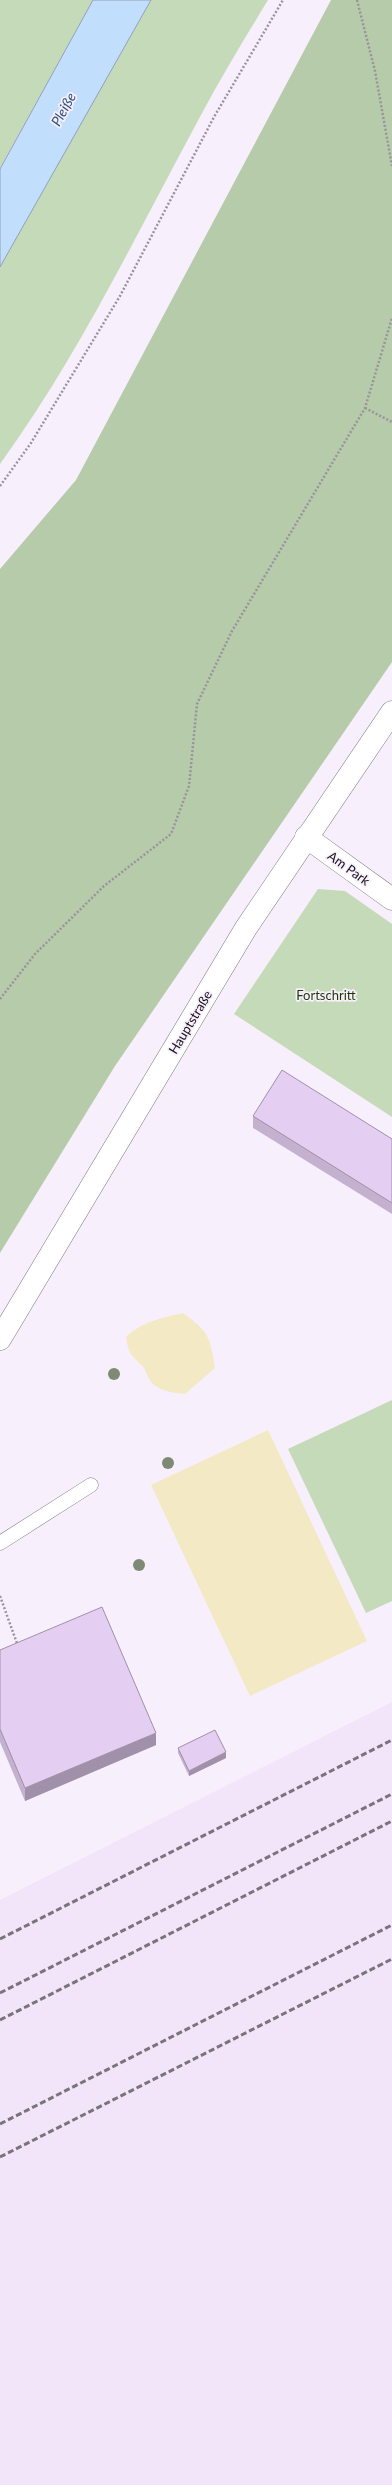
<svg xmlns="http://www.w3.org/2000/svg" width="392" height="2485" font-family="Lato,sans-serif">
  <rect width="100%" height="100%" fill="#f8effd"/>
  <path fill="#f2e4f9" d="M392 1702V2485H0V1900Z"/>
  <g fill="#c5dab9">
    <path d="M0 0H93L0 168Z"/>
    <path d="M151 0H268C245 38 222 76 201 115 137 233 79 355 0 464V267Z"/>
    <path d="M318 889 345 891 392 924V1117L234 1014Z"/>
    <path d="M392 1400V1601L366 1613 288 1449Z"/>
  </g>
  <path fill="#b5cba9" d="M331 0H392V662L115 1066 0 1253V569L76 480Z"/>
  <g fill="#f3e9c4">
    <path d="M183 1313C209 1332 210 1336 215 1368L185 1394C173 1393 156 1391 149 1379 147 1376 146 1371 144 1368 132 1354 129 1357 126 1337 141 1322 162 1318 183 1313Z"/>
    <path d="M268 1430 367 1641 250 1696 151 1485Z"/>
  </g>
  <path fill="#c2defd" stroke="#8ea0b8" d="M93 0H151L0 267V169Z"/>
  <g fill="none" stroke-linecap="round" stroke-linejoin="round">
    <g stroke="#807884" stroke-width="15">
      <path id="service" d="M0 1543 91 1485"/>
    </g>
    <g stroke="#807884" stroke-width="23">
      <path id="minor" d="M306 837 392 899"/>
    </g>
    <g stroke="#807884" stroke-width="23">
      <path id="secondary" d="M0 1339 246 928 392 712"/>
    </g>
    <g stroke="#9a939e" stroke-width="2.5" stroke-dasharray="2 2" stroke-linecap="butt">
      <path d="M357 0 375 71 392 166"/>
      <path d="M365 408 392 422"/>
      <path d="M0 486 31 443 120 296 214 117 283 0"/>
      <path d="M0 999 35 954 104 886 171 834 189 786 197 704 232 631 365 408 392 318"/>
      <path d="M0 1596 18 1646"/>
    </g>
    <use href="#service" stroke="#fff" stroke-width="14"/>
    <use href="#minor" stroke="#fff" stroke-width="22"/>
    <use href="#secondary" stroke="#fff" stroke-width="22"/>
    <g stroke="#78737c" stroke-width="3" stroke-dasharray="6 3" stroke-linecap="butt">
      <path d="M0 1939 392 1740"/>
      <path d="M0 1993 392 1794"/>
      <path d="M0 2020 392 1821"/>
      <path d="M0 2124 392 1925"/>
      <path d="M0 2157 392 1959"/>
    </g>
  </g>
  <g fill="#7f8a74">
    <circle cx="114" cy="1374" r="6"/>
    <circle cx="168" cy="1463" r="6"/>
    <circle cx="139" cy="1565" r="6"/>
  </g>
  <g fill="#c4b1cf">
    <path d="M253 1116 392 1139V1214L253 1128Z"/>
    <path d="M0 1650 156 1745 25 1801 0 1742Z"/>
    <path d="M178 1748 226 1758 189 1776 178 1753Z"/>
  </g>
  <g fill="#a090a9">
    <path d="M156 1733V1745L25 1801V1788Z"/>
    <path d="M226 1752V1758L189 1776V1771Z"/>
  </g>
  <g fill="#e4cef1" stroke="#a090a9">
    <path d="M282 1070 392 1139V1203L253 1116Z"/>
    <path d="M102 1607 156 1733 25 1788 0 1729V1650Z"/>
    <path d="M215 1730 226 1752 189 1771 178 1748Z"/>
  </g>
  <g text-anchor="middle" dominant-baseline="central" stroke-width="3.5" stroke-linejoin="round" paint-order="stroke">
    <g font-size="13" fill="#141116" stroke="#f8effd">
      <text transform="translate(349 868) rotate(36)">Am Park</text>
      <text transform="translate(190 1022) rotate(-59)">Hauptstraße</text>
    </g>
    <g font-size="13" fill="#1c3704" stroke="#f8effd">
      <text x="326" y="995">Fortschritt</text>
    </g>
    <g font-size="14" font-style="italic" fill="#2b527c" stroke="#f8effd">
      <text transform="translate(63 109) rotate(-61)">Pleiße</text>
    </g>
  </g>
</svg>
